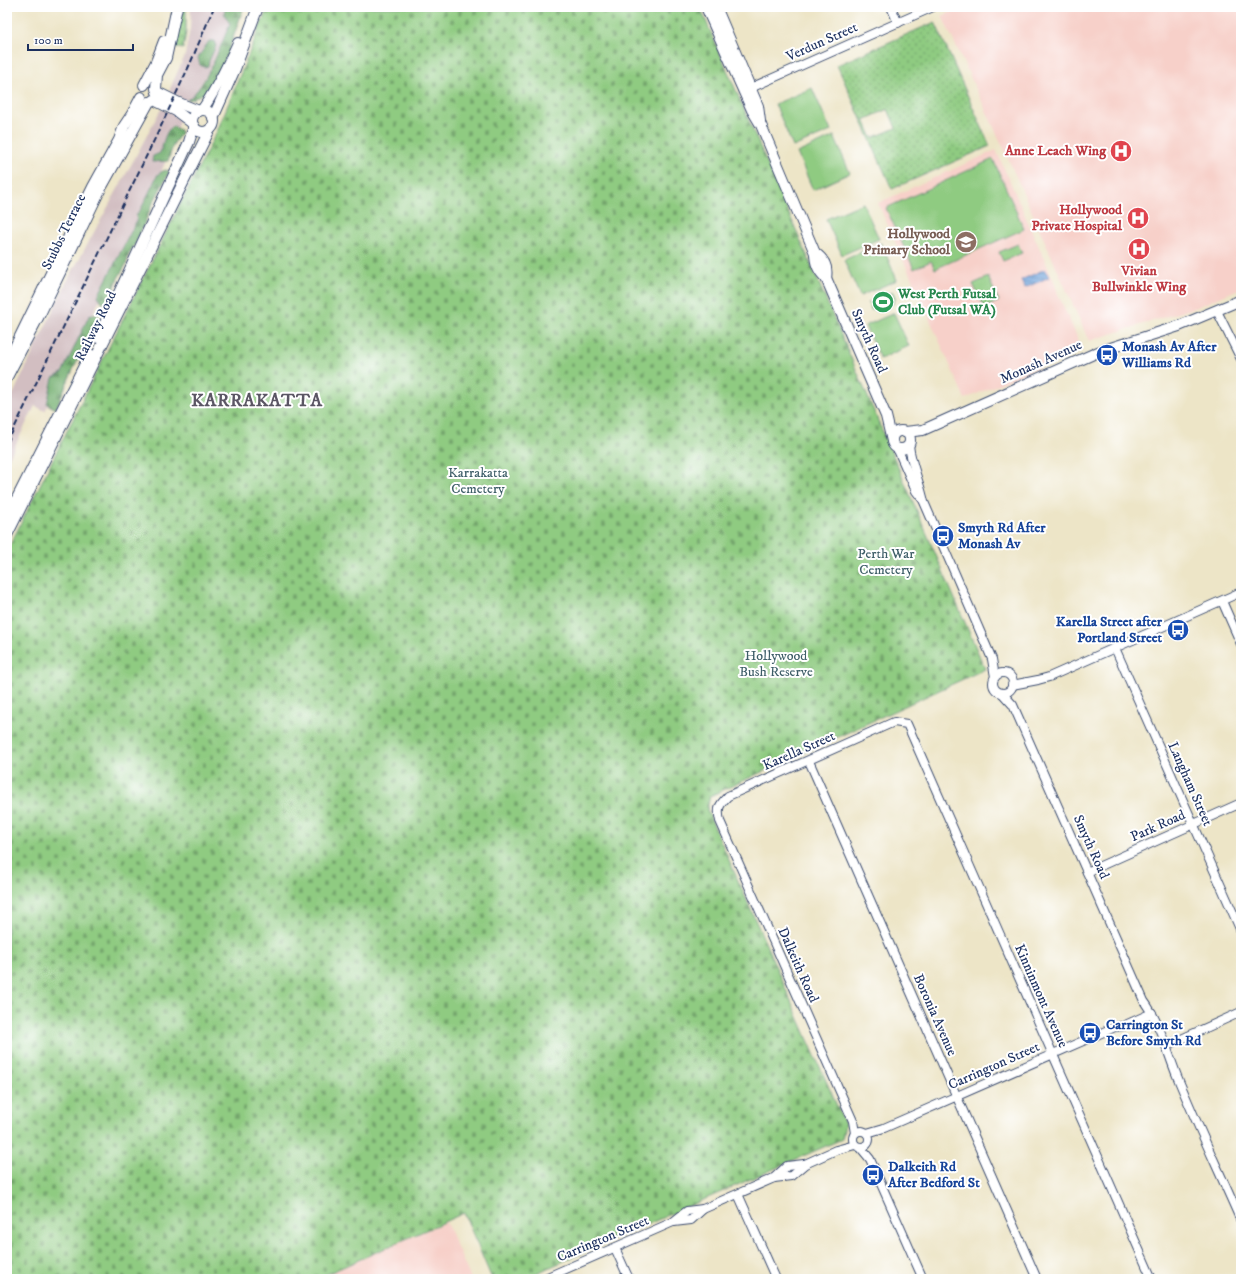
<svg xmlns="http://www.w3.org/2000/svg" width="1248" height="1286" font-family="'IM FELL DW Pica',serif">
  <defs>
    <pattern id="grass-dots" width="8" height="8" patternUnits="userSpaceOnUse"><rect width="8" height="8" fill="#8fcb81"/><path d="M2 2h.1M6 6h.1" fill="none" stroke="#74a56d" stroke-width="1.8" stroke-linecap="round"/></pattern>
    <pattern id="forest-firs" width="22" height="20" patternUnits="userSpaceOnUse"><rect width="22" height="20" fill="#73af6f"/><path d="M5 1l3.5 6h-7zM16 11l3.5 6h-7z" fill="#5e8f5e"/></pattern>
    <pattern id="cemetery-stones" width="16" height="16" patternUnits="userSpaceOnUse"><rect width="16" height="16" fill="#8fcb81"/><path d="M2 7V4a2 2 0 0 1 4 0v3zM10 15v-3a2 2 0 0 1 4 0v3z" fill="#74a56d"/></pattern>
    <pattern id="water-rules" width="6" height="5" patternUnits="userSpaceOnUse"><rect width="6" height="5" fill="#6fa3db"/><path d="M0 2.5h6" fill="none" stroke="#5a85b5"/></pattern>
  </defs>
  <rect width="100%" height="100%" fill="#fff"/>
  <filter id="ink" filterUnits="userSpaceOnUse"><feTurbulence type="fractalNoise" baseFrequency=".025" numOctaves="2"/><feDisplacementMap in="SourceGraphic" scale="8" xChannelSelector="R" yChannelSelector="G"/><feConvolveMatrix kernelMatrix="1 2 1 2 8 2 1 2 1" color-interpolation-filters="sRGB"/></filter>
  <filter id="wash" filterUnits="userSpaceOnUse"><feTurbulence type="fractalNoise" baseFrequency=".012" numOctaves="4" result="noise"/><feDisplacementMap in="SourceGraphic" scale="16" xChannelSelector="R" yChannelSelector="G"/><feGaussianBlur stdDeviation="0.9" result="paint"/><feColorMatrix in="noise" values="0 0 0 0 0 0 0 0 0 0 0 0 0 0 0 0 0 1.4 0 .05"/><feComposite in="paint" operator="in"/></filter>
  <g filter="url(#wash)">
    <rect width="100%" height="100%" fill="#ede5c7"/>
    <g fill="#f7d0c9">
      <path d="M962 7H1241V288L1197 307 1089 341 1003 147 942 16Z"/>
      <path d="M996 150 1054 281 1058 294 1082 348 965 399 878 203Z"/>
      <path d="M446 1222 471 1279H316Z"/>
    </g>
    <g fill="#d2bec1">
      <path d="M191 7H226L224 13 230 24 209 71 193 96 187 100H183L169 91 185 55 190 28Z"/>
      <path d="M161 109 170 112 180 120 179 123 175 140 148 202 45 411 35 406 7 462V407L66 283 131 165Z"/>
    </g>
    <g fill="url(#grass-dots)" stroke="#557d70" fill-rule="evenodd">
      <path d="M182 7H186V32L183 49 173 47Z"/>
      <path d="M935 22 990 146 892 189 837 65ZM888 109 896 128 872 138 864 120Z"/>
    </g>
    <g fill="url(#forest-firs)" stroke="#476f66">
      <path d="M226 7H244C233 36 224 72 205 96L202 94 193 99 187 100C207 86 220 46 230 24L224 13Z"/>
      <path d="M209 41H214L216 46 209 61 208 66 204 67 200 65 198 58Z"/>
      <path d="M173 126 180 130 181 134 174 143 168 161 152 162 153 156 160 153C164 143 164 132 173 126Z"/>
      <path d="M165 170 170 171 153 203 136 243 129 253 126 265 118 278 111 299 105 306 98 296 136 222 137 214 141 209 158 174Z"/>
      <path d="M96 314 100 317C83 347 69 377 56 409L47 404 53 378 62 373 89 316Z"/>
    </g>
    <path fill="url(#cemetery-stones)" stroke="#557d70" d="M268 7H700L985 669 710 796 707 810 845 1124 842 1139 523 1279H492L464 1213 316 1279H7V551L218 129Z"/>
    <g fill="#8fcb81" stroke="#557d70">
      <path d="M812 88 831 131 793 147 775 104Z"/>
      <path d="M834 136 850 173 813 190 797 153Z"/>
      <path d="M993 159 1024 229 935 269 931 261 914 269 886 208Z"/>
      <path d="M863 203 879 239 842 255 826 219Z"/>
      <path d="M881 243 897 280 860 296 844 260Z"/>
      <path d="M1018 244 1022 253 1003 261 999 252Z"/>
      <path d="M988 277 999 301 984 308 973 284Z"/>
      <path d="M893 292 896 299 893 301 894 303 876 311 875 309 871 310 868 303Z"/>
      <path d="M894 313 909 346 880 359 865 326Z"/>
    </g>
    <path fill="url(#water-rules)" stroke="#45699c" d="M1045 269 1049 277 1025 288 1021 280Z"/>
  </g>
  <g filter="url(#ink)">
    <g fill="none" stroke-linecap="round" stroke-linejoin="round">
      <g stroke="#3a4a6e" stroke-width="10">
        <g id="minor">
          <path d="M891 7 898 23"/>
          <path d="M746 90 933 7"/>
          <path d="M1217 311 1241 359"/>
          <path d="M909 445C911 465 920 482 924 502L992 659 995 677"/>
          <path d="M897 448 916 491 923 500"/>
          <path d="M1222 601 1241 644"/>
          <path d="M1115 648 1241 931"/>
          <circle cx="1003" cy="683" r="10"/>
          <path d="M1012 685 1038 680 1049 677 1241 592"/>
          <path d="M1002 693 1013 705 1144 1001C1160 1023 1167 1051 1177 1076 1197 1125 1220 1173 1241 1221"/>
          <path d="M809 761 1037 1279"/>
          <path d="M1087 872 1241 803"/>
          <path d="M1166 1046 1241 1012"/>
          <circle cx="861" cy="1139" r="8"/>
          <path d="M855 1133 853 1121 720 821C717 808 719 805 728 796L894 722 907 724 1152 1279"/>
          <path d="M867 1133 884 1128 1115 1027 1123 1026 1152 1013"/>
          <path d="M860 1147 870 1159 923 1279"/>
          <path d="M774 1178 787 1166 804 1164"/>
          <path d="M738 1194 776 1279"/>
          <path d="M674 1222 691 1220 703 1209"/>
          <path d="M615 1248 629 1279"/>
          <path d="M543 1279 673 1222 687 1211 703 1209 774 1178 791 1176 805 1164 836 1150 855 1145"/>
        </g>
      </g>
      <g stroke="#3a4a6e" stroke-width="12">
        <g id="major">
          <path d="M706 7 752 110 761 125 815 253C815 263 818 271 826 278L886 416 892 441"/>
          <path d="M716 7 758 106 760 121"/>
          <path d="M144 85 156 62 164 41"/>
          <path d="M156 89 157 75 166 58 177 7"/>
          <path d="M157 92 179 103 199 111"/>
          <path d="M154 100 176 111 192 123"/>
          <path d="M202 110C217 89 227 66 238 43"/>
          <circle cx="203" cy="121" r="11"/>
          <path d="M213 118 235 69 258 7"/>
          <path d="M815 253C824 259 828 267 826 278"/>
          <path d="M98 338 189 142 194 126"/>
          <path d="M11 355 93 187 119 140 124 126 132 114 141 97"/>
          <path d="M7 377 41 312 100 190 149 102"/>
          <circle cx="901" cy="440" r="9"/>
          <path d="M905 432 923 430 1098 352 1179 326 1241 300"/>
          <path d="M7 518 90 354"/>
          <path d="M7 535 210 129"/>
        </g>
      </g>
      <use href="#minor" stroke="#fff" stroke-width="8"/>
      <use href="#major" stroke="#fff" stroke-width="10"/>
      <path stroke="#1b2f5e" stroke-width="2" stroke-dasharray="6 3" stroke-linecap="butt" d="M7 443 162 124 190 64 214 7"/>
    </g>
  </g>
  <defs>
    <g id="hospital-disc" transform="scale(1.15)"><circle r="9.5" fill="#e0444e" stroke="#fff"/><path d="M-5-5h3v3.5h4V-5h3V5h-3V1.5h-4V5h-3Z" fill="#fff"/></g>
    <g id="school-disc" transform="scale(1.15)"><circle r="9.5" fill="#8d6e63" stroke="#fff"/><path d="M0-5L7-2L0 1L-7-2ZM-4 1L0 2.5L4 1V4Q0 6-4 4Z" fill="#fff"/></g>
    <g id="stadium-disc" transform="scale(1.15)"><circle r="9.5" fill="#2e9e5b" stroke="#fff"/><path d="M0-5a6.5 5 0 1 0 0 10a6.5 5 0 1 0 0-10ZM-3.5-1.8h7v3.6h-7Z" fill="#fff"/></g>
    <g id="bus-disc" transform="scale(1.15)"><circle r="9.5" fill="#1a4fb4" stroke="#fff"/><path d="M-5-6H5V4H4V6H2V4H-2V6H-4V4H-5ZM-3.5-4V0h7V-4ZM-3.5 1.2v1.5H-2V1.2ZM2 1.2v1.5H3.5V1.2Z" fill="#fff"/></g>
  </defs>
  <g fill-rule="evenodd">
    <use href="#hospital-disc" x="1121" y="151"/>
    <use href="#hospital-disc" x="1138" y="218"/>
    <use href="#school-disc" x="966" y="242"/>
    <use href="#hospital-disc" x="1139" y="249"/>
    <use href="#stadium-disc" x="883" y="302"/>
    <use href="#bus-disc" x="1107" y="355"/>
    <use href="#bus-disc" x="943" y="536"/>
    <use href="#bus-disc" x="1178" y="630"/>
    <use href="#bus-disc" x="1090" y="1033"/>
    <use href="#bus-disc" x="873" y="1175"/>
  </g>
  <g text-anchor="middle" dominant-baseline="central" stroke-width="4" stroke-linejoin="round" paint-order="stroke">
    <g font-size="14" fill="#1b2f5e" stroke="#fff">
      <text transform="translate(822 42) rotate(-24)">Verdun Street</text>
      <text transform="translate(64 232) rotate(-64)">Stubbs Terrace</text>
      <text transform="translate(96 326) rotate(-64)">Railway Road</text>
      <text transform="translate(869 341) rotate(66)">Smyth Road</text>
      <text transform="translate(1041 362) rotate(-24)">Monash Avenue</text>
      <text transform="translate(799 751) rotate(-24)">Karella Street</text>
      <text transform="translate(1190 784) rotate(66)">Langham Street</text>
      <text transform="translate(1158 826) rotate(-24)">Park Road</text>
      <text transform="translate(1091 847) rotate(66)">Smyth Road</text>
      <text transform="translate(798 965) rotate(66)">Dalkeith Road</text>
      <text transform="translate(1041 996) rotate(66)">Kinninmont Avenue</text>
      <text transform="translate(935 1015) rotate(66)">Boronia Avenue</text>
      <text transform="translate(994 1066) rotate(-24)">Carrington Street</text>
      <text transform="translate(603 1239) rotate(-23)">Carrington Street</text>
    </g>
    <g font-size="14" font-weight="bold" fill="#be3a42" stroke="#fff" text-anchor="end">
      <text x="1106" y="151">Anne Leach Wing</text>
      <text x="1122" y="210">Hollywood<tspan x="1122" dy="16">Private Hospital</tspan></text>
      <text x="1139" y="271" text-anchor="middle">Vivian<tspan x="1139" dy="16">Bullwinkle Wing</tspan></text>
    </g>
    <g font-size="14" font-weight="bold" fill="#785e54" stroke="#fff" text-anchor="end">
      <text x="950" y="234">Hollywood<tspan x="950" dy="16">Primary School</tspan></text>
    </g>
    <g font-size="14" font-weight="bold" fill="#27864d" stroke="#fff" text-anchor="start">
      <text x="898" y="294">West Perth Futsal<tspan x="898" dy="16">Club (Futsal WA)</tspan></text>
    </g>
    <g font-size="14" font-weight="bold" fill="#164399" stroke="#fff" text-anchor="start">
      <text x="1122" y="347">Monash Av After<tspan x="1122" dy="16">Williams Rd</tspan></text>
      <text x="958" y="528">Smyth Rd After<tspan x="958" dy="16">Monash Av</tspan></text>
      <text x="1162" y="622" text-anchor="end">Karella Street after<tspan x="1162" dy="16">Portland Street</tspan></text>
      <text x="1106" y="1025">Carrington St<tspan x="1106" dy="16">Before Smyth Rd</tspan></text>
      <text x="888" y="1167">Dalkeith Rd<tspan x="888" dy="16">After Bedford St</tspan></text>
    </g>
    <g font-size="14" fill="#3e5e68" stroke="#fff">
      <text x="478" y="473">Karrakatta<tspan x="478" dy="16">Cemetery</tspan></text>
      <text x="886" y="554">Perth War<tspan x="886" dy="16">Cemetery</tspan></text>
      <text x="776" y="656">Hollywood<tspan x="776" dy="16">Bush Reserve</tspan></text>
    </g>
    <g font-size="18" font-weight="bold" letter-spacing="1" fill="#5b5664" stroke="#fff">
      <text x="257" y="401">KARRAKATTA</text>
    </g>
  </g>
  <rect width="1248" height="1286" fill="none" stroke="#fff" stroke-width="24"/>
  <path d="M28 44v6h105v-6" fill="none" stroke="#1b2f5e" stroke-width="2"/>
  <text x="34" y="44" font-size="12" fill="#1b2f5e" stroke="#ffffff" stroke-width="3" paint-order="stroke">100 m</text>
</svg>
